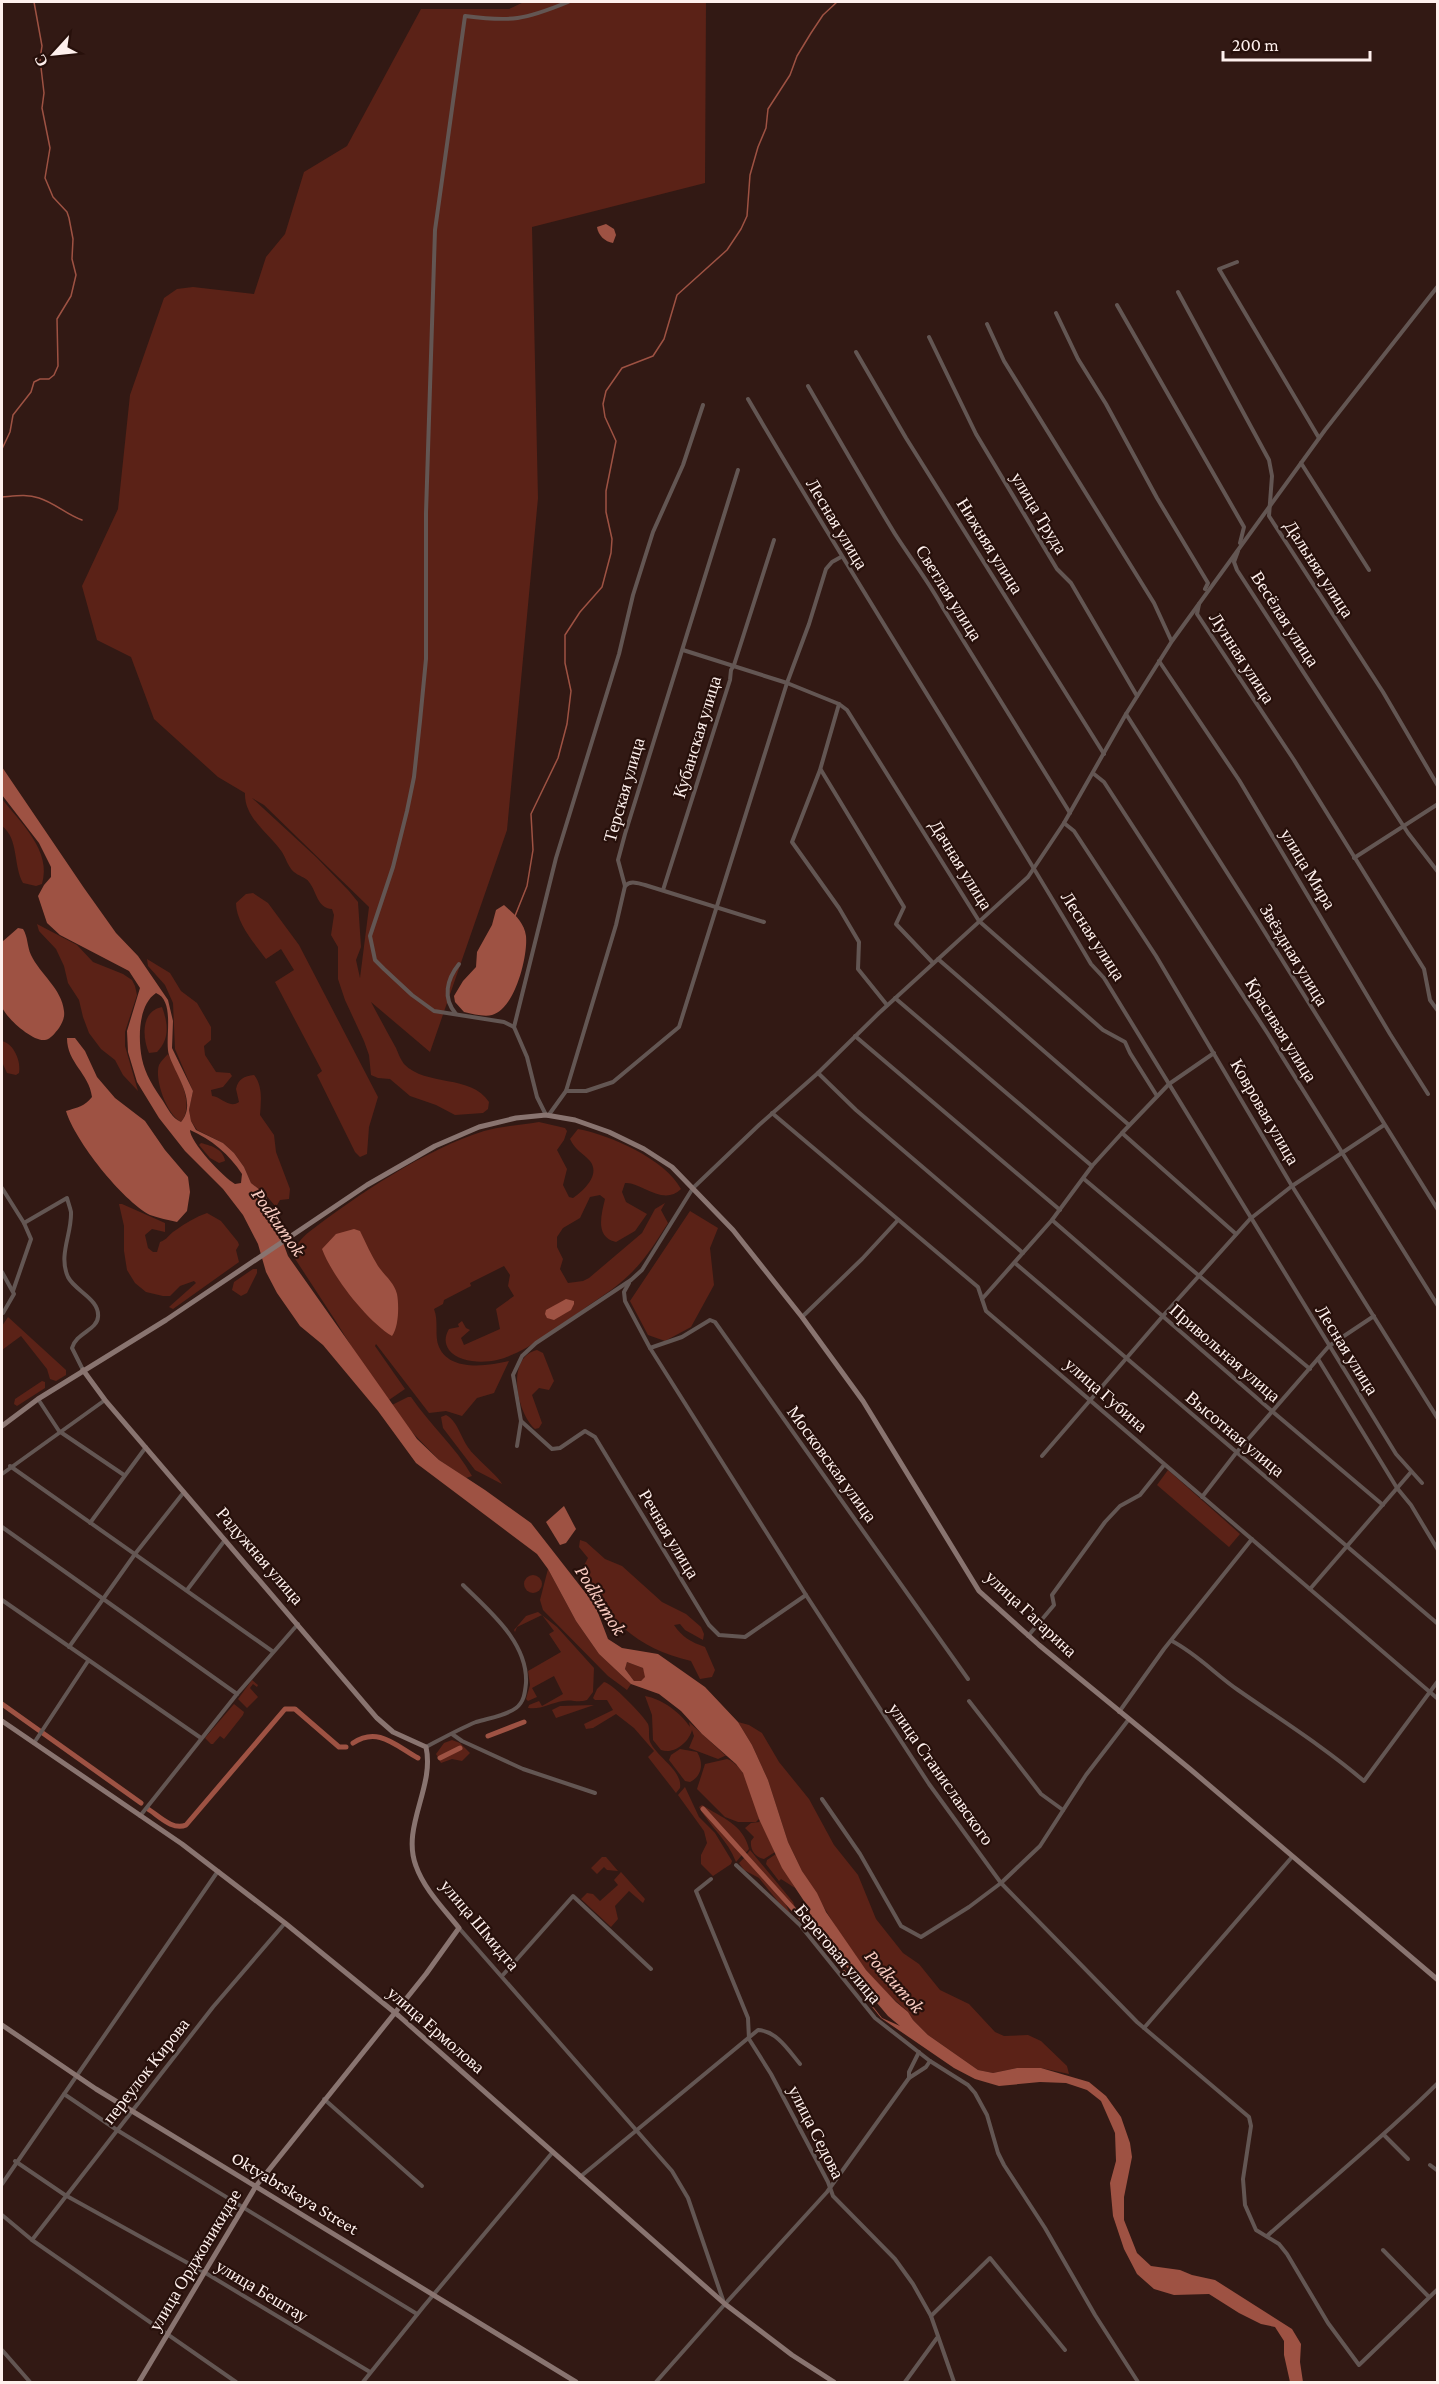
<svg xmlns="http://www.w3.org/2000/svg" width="1439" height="2384" font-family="'Crimson Pro',serif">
  <rect width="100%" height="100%" fill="#321914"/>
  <g fill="#5b2217" fill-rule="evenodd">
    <path d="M524 2H706L705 183 532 227 538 498 507 830 430 1052 371 1002C379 1017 387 1032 396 1048 398 1053 401 1060 404 1064 426 1087 471 1074 489 1102L488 1109 483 1113 455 1115 436 1105 410 1096 390 1079 378 1078 371 1075 369 1055 364 1041 345 1000 338 979V947L331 935 334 915 332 909C317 908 317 892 309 882 306 877 298 876 294 872 288 867 286 858 282 852 270 834 244 818 245 793L218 777 154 719 131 657 97 640 82 586 118 509 130 395 164 298 177 289 193 287 254 294 266 257 285 234 304 172 347 146 421 9H509ZM252 798 264 805 369 907 360 978 356 960 361 947 358 902 349 891 316 857Z"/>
    <path d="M2 799C21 823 52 851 42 884L36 886 23 883C13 865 19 839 2 826Z"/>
    <path d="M253 893 268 903 299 945 378 1097 369 1127 367 1154 360 1157 355 1152 317 1075 322 1071 275 982 294 970 281 949 266 959C255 944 236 923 236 903L246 894Z"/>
    <path d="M37 924 77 945 93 962 123 974 132 980 135 986 137 995 125 1032V1046L138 1091 123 1075 115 1060 101 1049 89 1033 83 1017 79 1000 68 983 64 966 56 949 39 931Z"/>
    <path d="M147 959 170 973 181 991 197 1003 211 1027V1040L204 1046 205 1055 216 1072 230 1073 232 1076 223 1087 211 1090 212 1096C222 1097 229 1109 239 1102L236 1089C238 1079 244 1076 254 1075 263 1086 261 1101 260 1115L274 1135 276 1152 290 1189 289 1199 280 1200 276 1207 265 1194 251 1183 244 1167 234 1153 223 1143 197 1130 191 1121 189 1110 193 1091 175 1049 173 1003 165 985 148 966Z"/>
    <path d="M162 1007C168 1023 170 1039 157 1052L149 1053C142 1037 141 1011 162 1007Z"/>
    <path d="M2 1041C14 1044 21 1061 19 1073L16 1075 7 1073 2 1062Z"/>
    <path d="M168 1054C177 1071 196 1105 181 1122 167 1115 154 1079 159 1065 161 1061 165 1057 168 1054Z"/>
    <path d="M539 1122 565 1128 567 1131 564 1140 557 1150 567 1169 563 1185 569 1197 573 1198C583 1191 601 1175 590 1161 583 1153 575 1150 570 1139L578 1129C610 1135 665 1159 681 1189 663 1207 640 1181 625 1183L622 1192 626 1202 647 1214 635 1231 616 1242C595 1237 601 1216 605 1199L600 1195 590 1197 580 1218 563 1228 557 1237V1247L563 1259 560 1269 568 1283 583 1281 589 1278 642 1233 655 1209 665 1203 661 1210 668 1223C656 1242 645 1260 629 1275 615 1289 597 1299 581 1311 555 1328 528 1352 497 1360 483 1363 459 1363 449 1350 444 1342 445 1336 449 1329L459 1327 458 1324 462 1321 466 1328 470 1330 461 1338 464 1345 500 1329 496 1309 514 1296 508 1286 510 1275 504 1266 470 1283 471 1286 444 1300 443 1304 434 1309C439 1321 434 1336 439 1347 450 1372 488 1366 509 1361L494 1393 477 1398 462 1416 446 1411 429 1413 376 1344 375 1346 405 1389 386 1402 335 1320 290 1251C297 1246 301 1238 309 1232 357 1195 426 1149 484 1131 502 1126 521 1125 539 1122Z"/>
    <path d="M201 1143C212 1146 223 1149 225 1161L219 1163 210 1158 199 1145Z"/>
    <path d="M119 1204H122L165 1223V1232L152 1229 145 1235 148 1248 153 1252H157L160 1242C167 1240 169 1234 176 1230 185 1223 196 1217 207 1213L221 1221 238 1242 239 1245 236 1250 239 1262 173 1309 169 1307 196 1283 194 1281 180 1286 170 1296H163L146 1292 135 1283 127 1270 124 1251V1226Z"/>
    <path d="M690 1211 718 1228 710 1248 714 1285 691 1327 665 1341 648 1335 630 1301Z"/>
    <path d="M253 1269H257V1273L247 1293 241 1296 232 1290 234 1282Z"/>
    <path d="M8 1317 66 1370V1375L56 1381 50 1379 47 1369 21 1336 2 1350V1353V1326Z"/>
    <path d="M537 1350 543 1353 554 1381 549 1390 539 1388 532 1395 542 1423 539 1428 535 1429C517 1414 505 1357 537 1350Z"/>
    <path d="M42 1381 45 1382V1388L17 1406 14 1404 15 1399Z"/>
    <path d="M408 1397H411C430 1425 456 1447 472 1476L466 1478 439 1460 409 1429 403 1426 392 1405Z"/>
    <path d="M446 1415C458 1421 461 1439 470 1450 476 1458 500 1478 502 1484L475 1470 443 1428 441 1417Z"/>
    <path d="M1168 1470 1240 1534 1229 1547 1157 1485Z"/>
    <path d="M580 1540 586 1542 605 1559 622 1566 662 1602 686 1614 701 1627 704 1634 703 1640 685 1630 680 1624 674 1625C682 1637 691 1642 705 1647L715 1670 712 1677 700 1679 691 1661C635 1648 608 1619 581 1571L588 1558 579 1547Z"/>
    <path d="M548 1569 576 1621 599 1654 631 1684 627 1690 608 1676 543 1610 540 1600Z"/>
    <circle cx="533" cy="1584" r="9"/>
    <path d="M538 1612 557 1627 594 1668 593 1692 587 1700C578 1703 571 1699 563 1701 550 1703 541 1710 528 1708L529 1705 539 1701 542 1706 563 1694 554 1676 532 1688 537 1697 528 1701 526 1699 530 1685 528 1671 561 1652 549 1634 554 1631 542 1615 517 1627 515 1632 514 1630 526 1616Z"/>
    <path d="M627 1662 643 1668 646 1677 641 1681H634L625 1669Z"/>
    <path d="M252 1680 258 1685 257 1687 253 1684 250 1688 258 1697 247 1708 238 1699Z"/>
    <path d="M604 1682C612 1683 644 1716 648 1724 650 1729 648 1736 650 1742 657 1757 683 1771 680 1788L676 1793 648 1757 654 1751 634 1728 616 1714 593 1728 586 1729 584 1724 613 1710 607 1700H595L593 1698 597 1689Z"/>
    <path d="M645 1696C662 1699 680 1712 690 1727L689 1722 725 1755H727L718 1759 689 1748 694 1736 692 1730C689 1742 674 1755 661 1750L653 1740 652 1715Z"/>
    <path d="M234 1704 244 1712 243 1715 224 1739 220 1736 213 1744H211L205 1738Z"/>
    <path d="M594 1705 556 1718 552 1710 560 1706Z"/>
    <path d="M738 1722 749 1725 762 1733 779 1762 809 1799 834 1845 858 1875 876 1919 903 1953 919 1964 940 1990 969 2004 995 2032 1004 2036 1028 2035 1041 2041 1067 2066 1069 2074 1041 2068H1017L993 2073 978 2070 928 2035 913 2020 908 2012 887 1993 866 1970 840 1934 802 1871 788 1842 768 1780 752 1745Z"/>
    <path d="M452 1740 460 1743 470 1753 462 1761 452 1759 441 1763 436 1754 444 1743Z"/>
    <path d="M680 1749 697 1752C704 1763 702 1776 690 1782L685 1781 669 1760 671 1755Z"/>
    <path d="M727 1759C747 1766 755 1801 759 1819L756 1822H738L725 1817 697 1789 705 1764Z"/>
    <path d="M685 1787 699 1817 715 1833 732 1861 731 1864 713 1876 701 1864V1855L707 1843 704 1831 678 1795Z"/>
    <path d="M702 1805C722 1818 743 1824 749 1849L744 1855 712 1819 742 1855 736 1862C728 1840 710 1827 699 1807Z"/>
    <path d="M760 1820 775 1852 764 1859C755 1857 750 1850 751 1841L754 1837 745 1828 751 1823 759 1822Z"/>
    <path d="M750 1850 793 1902 796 1910 746 1855Z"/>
    <path d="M776 1854 795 1888 781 1879 779 1881 766 1864 767 1860Z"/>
    <path d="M602 1857H606L618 1871 607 1870 604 1867 597 1874 591 1868Z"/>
    <path d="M745 1857 785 1903 791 1915 780 1904 759 1878 744 1870 739 1863Z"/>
    <path d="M621 1872 645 1899 643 1903 629 1891 615 1906 618 1919 611 1927 581 1899 587 1893 593 1894 600 1901 618 1885 614 1880Z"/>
  </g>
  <g fill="#9e5243" fill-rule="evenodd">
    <path d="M606 224 614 229 616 235 613 243C605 242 598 235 597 227Z"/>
    <path d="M2 767 84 888 116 933 138 956 168 1000 173 1021 172 1048 193 1091 189 1110 191 1121 196 1130 223 1143 234 1153 244 1167 251 1183 265 1194 288 1256 417 1439 439 1460 485 1490 531 1523 595 1605 608 1639 622 1648 658 1654 705 1687 738 1722 752 1745 768 1780 788 1842 802 1871 817 1893 826 1912 866 1970 896 2002 908 2012 913 2020 928 2035 978 2070 993 2073 1017 2068H1041L1089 2082 1106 2096 1121 2117 1130 2143 1132 2157 1124 2197V2220L1137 2253 1151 2266 1180 2270 1192 2275 1215 2280 1292 2329 1301 2344 1300 2362 1303 2382H1290L1284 2355V2341L1275 2327 1261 2324 1239 2313 1209 2294 1174 2295 1154 2289 1137 2274 1124 2249 1113 2216 1110 2183 1116 2161 1115 2133 1101 2101 1087 2090 1066 2083 1040 2082 999 2086 975 2079 954 2068 881 2018 801 1919 803 1917 882 2018 900 2026 888 2016 807 1920 810 1914 808 1907 782 1868 759 1819 743 1773 736 1764 702 1734 681 1711 659 1694 631 1684 599 1654 576 1621 548 1569 537 1554 416 1463 378 1411 323 1345 300 1326 277 1293 266 1272 258 1244 243 1215 223 1189 185 1151 159 1118 137 1082 128 1052 127 1031 140 988 129 971 60 935 47 923 38 896 44 885 51 877V867L39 843 2 795ZM156 993C176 1001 164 1040 169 1055 175 1074 198 1102 181 1122 172 1118 168 1109 163 1101 154 1088 145 1074 142 1059 138 1039 138 1005 156 993ZM190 1130C211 1139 230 1155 242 1174L241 1183 235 1184C223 1177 190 1142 190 1130ZM627 1662 643 1668 645 1677 641 1681H634L625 1669Z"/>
    <path d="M504 905C514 914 524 922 526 936 528 956 515 1009 492 1015 484 1017 473 1014 464 1012L455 1002 454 996 463 981 476 967 477 952 492 925 496 910Z"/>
    <path d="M18 928 23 929C28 937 27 946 31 955 40 974 62 989 64 1011 65 1018 62 1023 59 1028 55 1033 51 1039 45 1040 33 1042 6 1018 2 1007 0 995 1 957 2 942Z"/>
    <path d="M67 1038H75L85 1051 97 1077 115 1098 145 1121 165 1150 188 1177 190 1192 187 1211 177 1222C169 1220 158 1218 150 1215 122 1200 75 1141 66 1111 78 1107 84 1107 92 1097 89 1073 67 1063 67 1038Z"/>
    <path d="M354 1229 360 1231C366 1243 371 1255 378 1266 384 1275 394 1282 397 1294 399 1304 399 1327 392 1336 367 1321 332 1276 322 1249L336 1234Z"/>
    <path d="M566 1299 574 1301V1304L571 1310 554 1320 547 1318 545 1314 546 1310Z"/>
    <path d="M564 1506 576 1529 566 1543 560 1545 546 1522Z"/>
  </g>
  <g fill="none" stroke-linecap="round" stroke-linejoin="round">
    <g stroke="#9e5243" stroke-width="1.5">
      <path d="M2 449 10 432 13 415 31 392 34 382 40 379H49L54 375 58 366 57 319 71 296 76 275 72 259 73 239 69 218 67 212 53 197 45 178 50 148 42 108 44 93 40 59 42 46 34 2"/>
      <path d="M2 497C15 496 27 494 39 498 55 503 67 515 82 520"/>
      <path d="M515 916 527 886 533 850 531 814 558 758 567 724 571 691 565 663V635L580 612 602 587 611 553 612 539 606 512V491L616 441 605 417 603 404 606 391 622 368 653 356 664 339 677 295 727 250 741 229 747 216 750 175 758 147 766 128 768 109 790 75 797 56 811 33 823 15 837 2"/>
    </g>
    <g stroke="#9e5243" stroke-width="5">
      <path d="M2 1704 141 1803"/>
      <path d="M488 1736 524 1722"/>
      <path d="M353 1743C378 1726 396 1746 418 1758"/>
      <path d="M440 1758 460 1748"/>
      <path d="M148 1809C159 1816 173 1831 186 1825L285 1709H295L339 1747H346"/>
      <path d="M703 1809 806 1923"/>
    </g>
    <g stroke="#635653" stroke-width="4">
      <path d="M1237 262 1219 269 1319 438"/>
      <path d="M1178 292 1269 460 1272 476 1269 516 1383 692 1438 786"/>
      <path d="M1117 305 1244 527 1240 543"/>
      <path d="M1056 313 1078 359 1106 404 1157 498 1208 583 1205 589"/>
      <path d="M987 324 1004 361 1154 603 1171 640"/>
      <path d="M929 337 976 434 1057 569 1071 583 1137 696"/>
      <path d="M856 352 906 438 1104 754"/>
      <path d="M808 386C837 436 865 485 895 534 911 559 929 582 943 608L1070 813"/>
      <path d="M748 399C859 589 979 774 1091 964L1104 978 1396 1454 1422 1483"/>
      <path d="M1301 463 1369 570"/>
      <path d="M1238 551 1234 562 1237 570 1408 833 1438 872"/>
      <path d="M1199 604 1197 614 1294 760 1424 969 1430 1000 1438 1011"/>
      <path d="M683 650 787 683 839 704 847 710 979 921 1103 1030 1125 1042 1130 1053 1157 1096"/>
      <path d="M1159 661 1239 780 1390 1034 1428 1094"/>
      <path d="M839 704 820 770 792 842 839 908 859 942 858 969 887 1005"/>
      <path d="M1126 714 1256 918 1438 1210"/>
      <path d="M821 770 904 907 896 924 933 963"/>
      <path d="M1094 774 1104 782 1268 1034 1438 1306"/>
      <path d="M1064 823 1074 831 1156 956 1292 1186 1438 1419"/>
      <path d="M1354 858 1438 804"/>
      <path d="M625 886C631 880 637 883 645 885L764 922"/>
      <path d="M663 890 730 680 731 670 734 665 774 540"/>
      <path d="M938 959 1129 1125"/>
      <path d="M895 998 1092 1166"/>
      <path d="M456 1014C442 998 447 979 459 964"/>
      <path d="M514 1027 504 1022 434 1011 412 995 384 969 375 960 370 936 393 867 407 811 414 777 420 721 426 659V513L435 230 465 16C512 22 524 20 568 2"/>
      <path d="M855 1036 1060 1210"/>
      <path d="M818 1073 856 1110 1023 1253"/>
      <path d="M566 1091H586L613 1082 679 1027 787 683 809 624 826 569 832 562 841 557"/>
      <path d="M772 1113 978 1287 986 1311 1438 1699"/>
      <path d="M546 1115 537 1097 527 1057 514 1027 556 858 619 654 633 595 653 532 683 465 703 405"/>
      <path d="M548 1116 566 1091 616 925 625 886 618 860 625 834 738 470"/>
      <path d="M1122 1133 1236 1234"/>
      <path d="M1084 1179 1310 1369"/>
      <path d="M2 1188 24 1223 31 1239 13 1291"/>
      <path d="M1052 1220 1273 1412 1383 1505"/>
      <path d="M24 1223 67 1198C68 1202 70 1207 71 1212 72 1234 58 1255 68 1277 75 1291 100 1299 98 1317 97 1330 76 1333 72 1348L83 1370"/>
      <path d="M1015 1263 1438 1624"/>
      <path d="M2 1272 14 1294 3 1313"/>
      <path d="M629 1283 624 1292 625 1301 650 1348 806 1595 929 1784 1001 1883 1137 2022 1249 2117 1251 2126 1243 2179 1245 2205 1256 2230 1279 2244 1287 2254 1328 2323 1359 2365 1438 2289"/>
      <path d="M982 1299 1052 1220 1092 1166 1122 1133 1169 1084 1214 1053"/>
      <path d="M802 1317 862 1259 898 1220"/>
      <path d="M650 1348 682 1337 710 1320 715 1322 968 1679"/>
      <path d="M1318 1359 1397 1488 1411 1505 1438 1550"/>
      <path d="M38 1399 59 1431 124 1475"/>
      <path d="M521 1421 552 1449 560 1448 585 1431 595 1437 709 1625 719 1635 745 1637 806 1595"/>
      <path d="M517 1446 521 1421 513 1375 522 1356 536 1343 631 1280 642 1270 693 1188 759 1125 818 1073 879 1013 1028 877 1064 823 1126 714 1172 641 1325 430 1438 286"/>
      <path d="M1042 1456 1162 1317 1250 1219 1292 1186 1384 1125"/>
      <path d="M10 1466 272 1651"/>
      <path d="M2 1474 105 1400"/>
      <path d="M1202 1497 1236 1453 1329 1346 1374 1316"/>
      <path d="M90 1523 146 1447"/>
      <path d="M2 1527 237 1694"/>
      <path d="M1310 1589 1411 1472"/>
      <path d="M187 1590 225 1540"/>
      <path d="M2 1600 201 1738"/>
      <path d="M1028 1636 1054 1605 1052 1595 1105 1522 1120 1506 1140 1495 1164 1465"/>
      <path d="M1172 1641C1197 1654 1215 1674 1238 1690 1281 1720 1324 1747 1364 1781L1438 1681"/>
      <path d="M69 1647 135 1554 184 1492"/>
      <path d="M969 1701 1041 1794 1063 1810"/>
      <path d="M1119 1712 1164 1649 1252 1539"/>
      <path d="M452 1734 462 1741 523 1769 595 1793"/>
      <path d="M34 1743 88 1661"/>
      <path d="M426 1747C443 1738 459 1729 476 1722 489 1718 505 1716 516 1708 524 1702 525 1693 526 1683 528 1642 489 1611 463 1585"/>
      <path d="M822 1799 860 1854 901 1926 921 1937 969 1907 1001 1883 1040 1846 1086 1775 1129 1719"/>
      <path d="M140 1816 237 1694 298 1624"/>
      <path d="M736 1865 800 1925 875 2018 930 2061 968 2085 975 2093 987 2115 998 2153 1004 2165 1045 2228 1095 2315 1138 2382"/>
      <path d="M711 1879 696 1891 748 2018 749 2039 771 2074 828 2182 833 2196 895 2259 913 2284 931 2316 954 2382"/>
      <path d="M459 1928 672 2171 688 2198 723 2300"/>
      <path d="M502 1976 573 1896 651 1969"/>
      <path d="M1144 2028 1292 1857"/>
      <path d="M909 2078 926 2067 930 2061"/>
      <path d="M64 2094 117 2130 417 2314"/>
      <path d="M324 2099 422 2186"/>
      <path d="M1384 2135 1408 2159"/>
      <path d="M15 2161 65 2195 204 2272 370 2372"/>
      <path d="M1430 2165 1438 2171"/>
      <path d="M580 2177 758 2030C777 2031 789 2051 800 2064"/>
      <path d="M2 2184 218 1871"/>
      <path d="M2 2215 32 2240 236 2382"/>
      <path d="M1267 2236C1324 2185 1384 2137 1438 2083"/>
      <path d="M32 2240 213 2007 285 1923"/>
      <path d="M1383 2250 1428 2296"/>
      <path d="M931 2316 990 2258 1065 2350"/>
      <path d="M2 2350 30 2382"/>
      <path d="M363 2382 424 2306 552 2153"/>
      <path d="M656 2382 725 2304 827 2192 909 2078V2072L919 2052"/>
      <path d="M905 2382 937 2338"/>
    </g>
    <g stroke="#897470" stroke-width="5">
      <path d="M83 1370 105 1400 377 1718 393 1732 426 1747C435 1787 401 1827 416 1866 424 1889 444 1909 459 1928L426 1974 256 2186 139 2382"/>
      <path d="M2 1426 38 1399 166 1320 367 1185 435 1146 479 1127 516 1118 546 1115 575 1120 609 1132 644 1149 672 1167 733 1230 802 1317 863 1401 979 1591 1039 1645 1190 1769 1438 1980"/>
      <path d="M2 1721 182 1844 285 1923 399 2016 725 2304 792 2355 834 2382"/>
      <path d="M2 2025 96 2089 576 2382"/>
    </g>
  </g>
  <g text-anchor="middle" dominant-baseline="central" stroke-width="4.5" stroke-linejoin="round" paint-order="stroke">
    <g font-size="18" fill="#fef0ed" stroke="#27100b">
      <text transform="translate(1039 513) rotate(59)">улица Труда</text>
      <text transform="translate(837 524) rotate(59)">Лесная улица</text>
      <text transform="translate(990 546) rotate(58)">Нижняя улица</text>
      <text transform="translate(1319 569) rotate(57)">Дальняя улица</text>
      <text transform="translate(949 593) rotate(58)">Светлая улица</text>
      <text transform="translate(1285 619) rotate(57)">Весёлая улица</text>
      <text transform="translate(1242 658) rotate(57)">Лунная улица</text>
      <text transform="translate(697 737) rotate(-73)">Кубанская улица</text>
      <text transform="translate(624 790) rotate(-74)">Терская улица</text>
      <text transform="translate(961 865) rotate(58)">Дачная улица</text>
      <text transform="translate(1308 869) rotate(59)">улица Мира</text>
      <text transform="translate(1093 936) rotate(57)">Лесная улица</text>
      <text transform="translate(1294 955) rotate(59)">Звёздная улица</text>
      <text transform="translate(1281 1030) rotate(58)">Красивая улица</text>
      <text transform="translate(1265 1112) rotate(60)">Ковровая улица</text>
      <text transform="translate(1347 1350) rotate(58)">Лесная улица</text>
      <text transform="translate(1225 1353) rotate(41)">Привольная улица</text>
      <text transform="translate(1106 1395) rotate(41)">улица Губина</text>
      <text transform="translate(1235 1434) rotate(40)">Высотная улица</text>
      <text transform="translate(832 1464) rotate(54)">Московская улица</text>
      <text transform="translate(669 1534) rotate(59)">Речная улица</text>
      <text transform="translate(260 1556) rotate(49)">Радужная улица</text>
      <text transform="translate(1031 1614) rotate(43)">улица Гагарина</text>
      <text transform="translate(941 1774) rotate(55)">улица Станиславского</text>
      <text transform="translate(480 1925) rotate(50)">улица Шмидта</text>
      <text transform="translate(838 1954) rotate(50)">Береговая улица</text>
      <text transform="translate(436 2030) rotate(41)">улица Ермолова</text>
      <text transform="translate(146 2071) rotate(-52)">переулок Кирова</text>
      <text transform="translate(816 2132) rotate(63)">улица Седова</text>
      <text transform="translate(295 2193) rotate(31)">Oktyabrskaya Street</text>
      <text transform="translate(195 2260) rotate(-59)">улица Орджоникидзе</text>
      <text transform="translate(262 2291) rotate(31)">улица Бештау</text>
    </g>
    <g font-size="20" font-style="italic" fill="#f8cbc1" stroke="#27100b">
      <text transform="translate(279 1222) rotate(55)">Podkumok</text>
      <text transform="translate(601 1600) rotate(58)">Podkumok</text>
      <text transform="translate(895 1981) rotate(48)">Podkumok</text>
    </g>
  </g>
  <rect width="1439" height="2384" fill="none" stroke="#fef0ed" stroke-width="6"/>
  <g transform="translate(54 54) rotate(243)" stroke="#27100b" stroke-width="4.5" paint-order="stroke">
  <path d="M0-4.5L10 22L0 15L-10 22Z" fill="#fef0ed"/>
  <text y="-9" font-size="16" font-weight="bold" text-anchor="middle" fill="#fef0ed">С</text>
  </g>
  <path d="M1223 51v9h147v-9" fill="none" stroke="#fef0ed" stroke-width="3"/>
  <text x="1232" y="51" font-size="18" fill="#fef0ed" stroke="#27100b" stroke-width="4.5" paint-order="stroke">200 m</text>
</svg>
